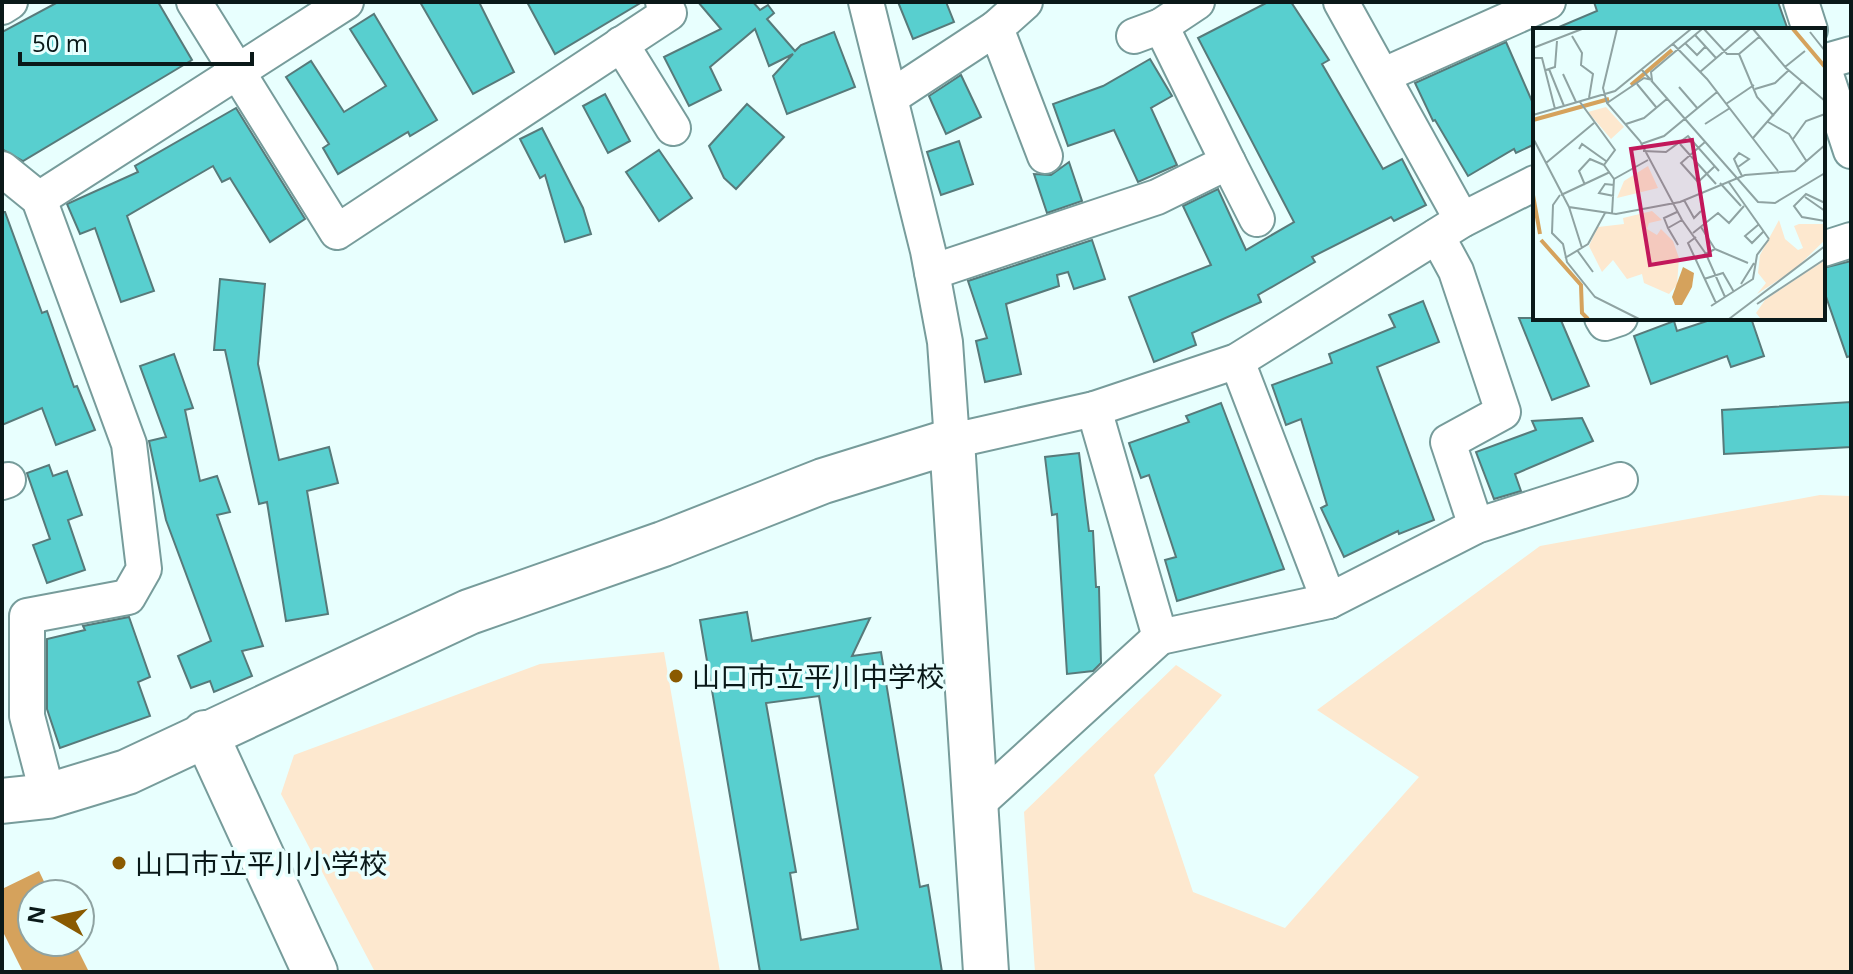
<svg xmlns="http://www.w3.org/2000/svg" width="1853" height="974" font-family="'Open Sans','Noto Sans JP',sans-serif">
  <rect width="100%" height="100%" fill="#e8fffe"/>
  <g fill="#fde8cf">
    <path d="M1820 495 1851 496V972H1035L1024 812 1176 665 1222 695 1154 775 1193 892 1285 928 1419 777 1317 710 1540 546Z"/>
    <path d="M664 652 720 972H375L281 794 294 755 540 664Z"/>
  </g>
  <path fill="#d5a25c" d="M39 871 50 894H32V942H74L89 972H23L2 930V889Z"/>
  <g fill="#58cfcf" stroke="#577a7a" stroke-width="2" fill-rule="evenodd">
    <path d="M58 2H158L192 60 23 161 2 149V32Z"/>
    <path d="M420 2H479L514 72 473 94Z"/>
    <path d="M527 2H642L555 54Z"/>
    <path d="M698 2H753L760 10 768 5 774 13 767 19 795 51 801 45 834 32 855 87 787 114 773 76 793 54 769 66 755 29 710 67 721 90 689 106 664 57 721 29Z"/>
    <path d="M898 2H946L954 22 913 39Z"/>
    <path d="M1268 2H1291L1329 60 1322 64 1383 169 1402 159 1426 205 1394 221 1391 217 1312 257 1315 262 1258 295 1261 302 1192 333 1196 345 1154 362 1129 297 1211 265 1183 206 1218 189 1246 250 1294 222 1198 38Z"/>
    <path d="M1594 2H1778L1788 30H1552L1597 11Z"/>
    <path d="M374 14 437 120 410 136 408 132 338 174 323 148 329 144 286 77 311 61 344 112 386 86 350 29Z"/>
    <path d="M1506 42 1535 108V144L1516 153 1514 149 1468 176 1435 120 1433 121 1415 83Z"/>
    <path d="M1150 59 1172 96 1151 108 1177 165 1138 182 1114 130 1068 146 1053 104 1103 86Z"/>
    <path d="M961 75 981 117 946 134 929 96Z"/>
    <path d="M605 94 630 141 608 153 583 106Z"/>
    <path d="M747 104 784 137 736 189 724 178 709 146Z"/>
    <path d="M236 108 305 219 270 242 230 178 222 182 213 166 127 216 154 291 121 302 95 228 80 234 67 204 138 172 135 166Z"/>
    <path d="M542 128 583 208 591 234 565 242 545 175 540 178 520 139Z"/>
    <path d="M959 141 973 184 941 195 927 152Z"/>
    <path d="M659 150 692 198 659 221 626 172Z"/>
    <path d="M1069 162 1082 201 1047 213 1034 174 1051 175Z"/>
    <path d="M2 212H5L42 313 47 311 74 387 77 386 95 430 56 445 42 408 2 425Z"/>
    <path d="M1092 240 1105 279 1074 289 1068 272 1057 275 1059 286 1006 304 1021 374 985 382 976 341 987 338 968 281Z"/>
    <path d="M1851 261V356L1847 357 1823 288V268Z"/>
    <path d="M220 279 265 284 258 364 279 460 329 447 338 483 307 491 328 614 286 621 267 502 259 504 225 350H214Z"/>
    <path d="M1423 301 1439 342 1377 367 1434 520 1399 534 1398 531 1344 557 1321 508 1327 505 1301 419 1286 425 1272 385 1332 363 1329 354 1395 327 1389 315Z"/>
    <path d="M1519 318H1560L1589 386 1552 400Z"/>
    <path d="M1716 318H1751L1764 356 1731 367 1727 356 1651 384 1634 336 1674 321 1677 331Z"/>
    <path d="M174 354 193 408 185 410 200 481 217 476 230 512 217 515 263 646 242 651 252 676 214 692 210 681 191 688 178 656 211 641 166 520 149 441 166 437 140 366Z"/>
    <path d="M1851 402V447L1724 454 1722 410Z"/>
    <path d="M1221 403 1284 569 1177 601 1165 560 1176 557 1149 475 1141 478 1129 443 1189 422 1186 416Z"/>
    <path d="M1582 418 1593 441 1515 474 1521 491 1494 499 1476 452 1536 430 1532 421Z"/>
    <path d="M1079 453 1089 531H1093L1096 587H1099L1101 663 1093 671 1067 674 1057 514 1052 515 1045 457Z"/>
    <path d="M49 465 53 476 67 471 82 515 68 520 85 570 47 583 33 545 50 539 27 473Z"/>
    <path d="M747 612 752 641 870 618 852 656 881 652 920 887 928 885 942 972H760L700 620ZM819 696 858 929 801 940 790 873 796 872 766 703Z"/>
    <path d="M129 617 150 677 138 682 150 716 60 748 47 709V639L85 630 83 626Z"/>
  </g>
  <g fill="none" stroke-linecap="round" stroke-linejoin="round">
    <g stroke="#779c9b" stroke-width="38">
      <g id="minor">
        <path d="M194 2 337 232 669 13 663 2"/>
        <path d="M866 2 928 251 945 342 952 441 1094 409 1237 361 1462 220 1535 183"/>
        <path d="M1341 2 1462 220"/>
        <path d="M1801 2 1810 30"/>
        <path d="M2 7 10 2"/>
        <path d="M1161 26 1197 2"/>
        <path d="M996 28 1025 2"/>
        <path d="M621 44 673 128"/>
        <path d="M1823 62 1851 54"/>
        <path d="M1823 66 1851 151"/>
        <path d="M1384 75 1548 2"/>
        <path d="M891 97 996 28 1045 156"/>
        <path d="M1228 162 1257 219"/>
        <path d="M2 169 39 199 129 444 144 569 128 597 27 616V716L48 796"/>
        <path d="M39 199 346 2"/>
        <path d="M1437 236 1456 271 1503 412 1448 442 1476 526"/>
        <path d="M1823 249 1851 240"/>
        <path d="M932 272 1157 197 1228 162 1161 26 1134 36"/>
        <path d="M1602 318 1605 323 1620 318"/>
        <path d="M1237 361 1329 601 1476 526 1620 480"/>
        <path d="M1094 409 1160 637 1329 601"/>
        <path d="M2 482 8 480"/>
        <path d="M976 805 1160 637"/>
      </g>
    </g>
    <g stroke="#779c9b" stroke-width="48">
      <g id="tertiary">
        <path d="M205 733 315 972"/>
        <path d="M2 801 48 796 127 772 469 612 663 544 823 481 952 441 986 972"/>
      </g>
    </g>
    <use href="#minor" stroke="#fff" stroke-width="34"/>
    <use href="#tertiary" stroke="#fff" stroke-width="44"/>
  </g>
  <g fill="#8a5a01" stroke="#e8fffe" stroke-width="3">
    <circle cx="676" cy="676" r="8"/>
    <circle cx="119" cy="863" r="8"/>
  </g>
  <g text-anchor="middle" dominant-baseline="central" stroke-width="7" stroke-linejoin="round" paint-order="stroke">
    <g font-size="28" fill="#0a1919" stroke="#e8fffe" text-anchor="start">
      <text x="692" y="676">山口市立平川中学校</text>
      <text x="135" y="863">山口市立平川小学校</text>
    </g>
  </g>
  <g transform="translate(1533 28)">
    <rect width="292" height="292" fill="#e8fffe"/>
    <path d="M73 79 91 99 78 111 55 84ZM115 138 125 160 84 170 91 153ZM119 183 129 192 116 195 114 201 124 207 128 201 140 213 146 230 144 257 136 266 111 255 109 246 94 251 80 232 69 244 56 218 65 199 91 196 90 190ZM246 192 252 211 265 222 270 220 261 198 266 196H292V212L261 242 224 266 233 255 225 245 227 227ZM292 232V291H228L223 285 232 272Z" fill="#fde8cf"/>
    <path d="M150 239 161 245 159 259 149 277H142L139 269Z" fill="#d5a25c"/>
    <path fill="none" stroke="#d5a25c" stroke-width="4" d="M260 1 292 39M98 57 139 22M0 92 76 71M0 167 7 206M8 212 48 257 49 285 55 291"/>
    <path fill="none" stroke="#8fa3a2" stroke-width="2" d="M84 1 70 60 74 75 107 113 149 192 173 226 192 269M171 1 194 26H206L226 9M220 1 253 40 292 73M277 4 292 23M162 7 183 30M39 8 49 25 48 37 60 46 56 70M152 15 164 27 172 19M140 16 174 51 245 143M0 20 49 1M206 26 224 69 241 88M0 30H9L22 81M252 39 272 23M16 41 31 78M13 42 22 39 24 13M109 42 225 174 242 175 292 145M167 44 217 1M30 46 43 74M104 56 123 79M146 59 165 81M222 61 242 55 256 42M47 74 82 122 71 137 81 151 79 186M74 75 111 50 119 52 118 44 169 1M193 76 221 57M0 87 82 63 158 1M235 94 256 106 274 134M93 96 111 90 135 70M172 96 197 80M0 110 36 179 83 186 147 174 212 147 262 143 292 117M220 110 269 54M260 111 273 93 292 86M172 114 148 135 165 154 182 138M108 116 131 108 184 64M147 116 183 156M46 121 49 116 73 133M110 123 133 124 155 108 186 143M13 135 61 95M205 139 216 131 206 125 201 131 205 140 209 148M81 151 115 132M195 153 236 211M187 155 208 178M52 157 46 143 57 131 71 137M27 167 20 177 19 205 30 216 34 234 62 269 106 291M28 167 77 144M81 168 66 165 72 156 81 157M272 169 292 183M151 172 161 190 168 183M292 175 273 166 261 178 269 189 292 193M36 179 49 220M225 197 212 208 219 215 230 204M135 200 131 190 144 184M160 205 185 185 196 195 211 178M163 209 155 215 183 275M145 217 135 200 149 192M182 221 215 235M44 222 60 244M32 230 55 216 72 185M163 231 182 221 168 199M171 251 190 245 201 264M208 256 221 235M224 276 292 231M178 278 220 251 224 227 236 211M196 291 292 218"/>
    <path fill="#c2185b" fill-opacity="0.15" stroke="#c2185b" stroke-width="4" d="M159 112 177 227 117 237 98 121Z"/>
    <rect width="292" height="292" fill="none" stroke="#0a1919" stroke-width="4"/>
  </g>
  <rect width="1853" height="974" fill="none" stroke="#0a1919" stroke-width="8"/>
  <g transform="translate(56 918) rotate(279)"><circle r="38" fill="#e8fffe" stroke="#8fa3a2" stroke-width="2"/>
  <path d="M0-6L14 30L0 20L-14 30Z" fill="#8a5a01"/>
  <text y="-12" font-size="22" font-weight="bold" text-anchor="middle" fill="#0a1919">N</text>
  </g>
  <path d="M20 52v12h232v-12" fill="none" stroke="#0a1919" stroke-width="4"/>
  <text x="32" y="52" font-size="24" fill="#0a1919" stroke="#e8fffe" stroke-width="6" paint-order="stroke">50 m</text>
</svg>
